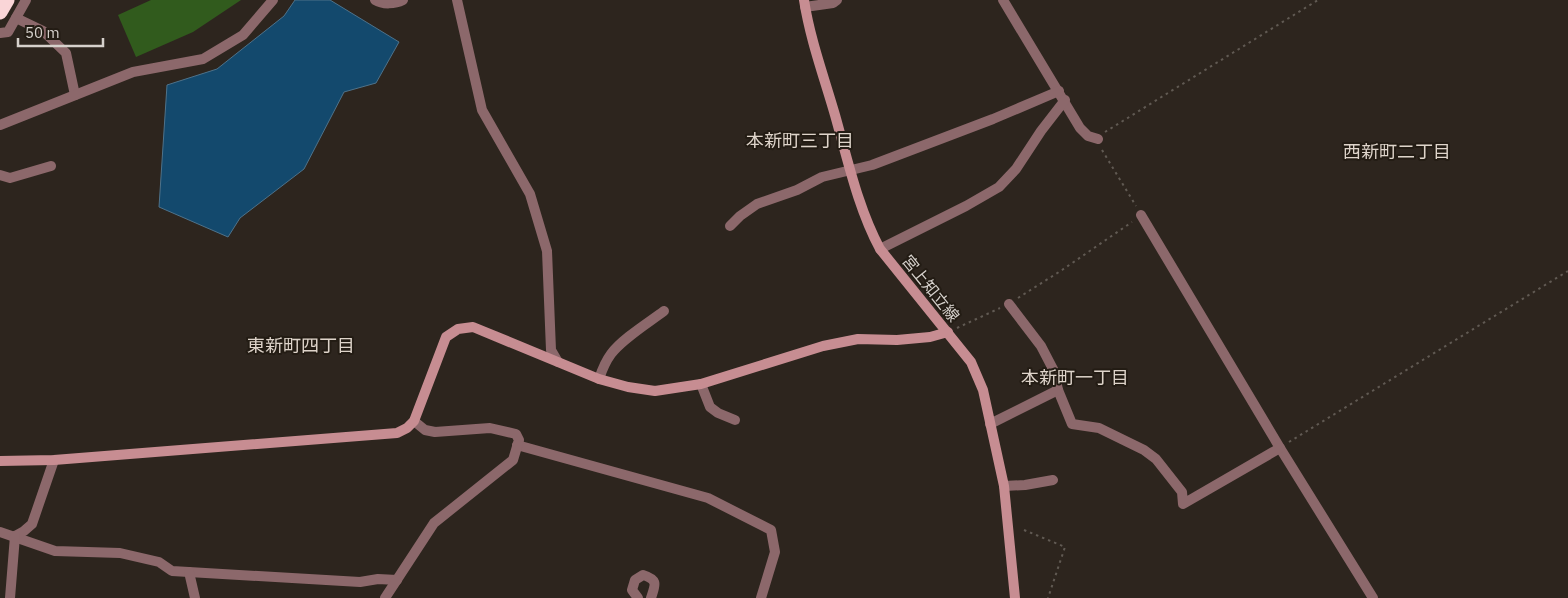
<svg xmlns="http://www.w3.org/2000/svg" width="1568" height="598" font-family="'IBM Plex Sans','Noto Sans JP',sans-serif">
  <rect width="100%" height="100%" fill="#2d251e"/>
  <path fill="#315b1d" d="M151 0H241L193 32 136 57 118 15Z"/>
  <path fill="#13496d" stroke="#4e728a" d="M295 0H330L399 42 376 83 344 92 304 169 240 218 228 237 159 207 167 85 217 69 284 16Z"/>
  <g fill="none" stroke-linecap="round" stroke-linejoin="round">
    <g stroke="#615a53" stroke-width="2" stroke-dasharray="2.5 4" stroke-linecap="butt">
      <path d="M1105 132 1318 0"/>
      <path d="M1102 150 1136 206"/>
      <path d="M1018 298 1062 270 1132 222"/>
      <path d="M957 328 1000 308"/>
      <path d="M1289 442 1568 271"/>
      <path d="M1024 530 1065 547 1048 598"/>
    </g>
    <g stroke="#8c686b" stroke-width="10">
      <path d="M375 0C383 5 395 4 403 0"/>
      <path d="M457 0 482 110 530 194 547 251 551 350 558 362"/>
      <path d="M1003 0 1080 128 1088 136 1098 139"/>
      <path d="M805 7 833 3 837 0"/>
      <path d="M16 18 43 31 66 53 75 95"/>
      <path d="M0 33 8 32 26 0"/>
      <path d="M0 125 133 72 203 59 243 35 273 0"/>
      <path d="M0 175 10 178 51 166"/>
      <path d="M1141 215 1280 448 1373 598"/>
      <path d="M730 226 740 216 757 204 797 190 822 177 872 165 993 119 1059 91"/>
      <path d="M880 249 966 206 999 187 1016 169 1041 131 1065 100"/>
      <path d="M599 379C602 370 605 362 611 354 622 339 648 323 664 311"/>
      <path d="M701 384 710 407 718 413 735 420"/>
      <path d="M1058 390 1072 424 1099 428 1144 450 1156 459 1182 492 1183 504 1280 448"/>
      <path d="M990 424 1058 390 1054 371 1041 346 1009 304"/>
      <path d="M517 445 708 498 771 530 775 552 761 598"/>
      <path d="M1004 486 1025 485 1053 480"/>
      <path d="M0 532 55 551 120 553 159 562 172 571 360 582 378 579 397 580"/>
      <path d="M15 536 24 531 32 524 54 460"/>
      <path d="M189 572 195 598"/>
      <path d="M10 598 15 536"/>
      <path d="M385 598 434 523 513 460 519 440 516 434 490 428 435 432 425 430 414 421"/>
      <path d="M638 598 632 590 635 580 643 575C659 580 655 585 651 598"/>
    </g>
    <g stroke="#c78d92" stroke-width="10">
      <path d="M804 0C810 39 824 77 835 115 848 161 858 208 880 249L971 362 983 390 1004 486 1015 598"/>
      <path d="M0 461 54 460 397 433 407 428 414 421 446 337 458 329 473 327 599 379 628 387 655 391 701 384 823 346 858 339 897 340 930 337 948 332"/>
    </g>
    <path stroke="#fad5d7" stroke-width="15" d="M0 12 7 0"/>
  </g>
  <g text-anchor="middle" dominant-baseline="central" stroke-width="4" stroke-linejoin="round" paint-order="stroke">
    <g font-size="16" fill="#d6d1cc" stroke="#231c14">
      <text transform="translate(931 288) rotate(51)">宮上知立線</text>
    </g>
    <g font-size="18" fill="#ded4ca" stroke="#231c14">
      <text x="800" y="140">本新町三丁目</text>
      <text x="1397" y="151">西新町二丁目</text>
      <text x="301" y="345">東新町四丁目</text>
      <text x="1075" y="377">本新町一丁目</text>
    </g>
  </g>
  <path d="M18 38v8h85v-8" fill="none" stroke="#d6d1cc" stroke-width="2.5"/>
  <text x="25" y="38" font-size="15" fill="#d6d1cc" stroke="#231c14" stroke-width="4" paint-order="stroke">50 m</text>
</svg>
